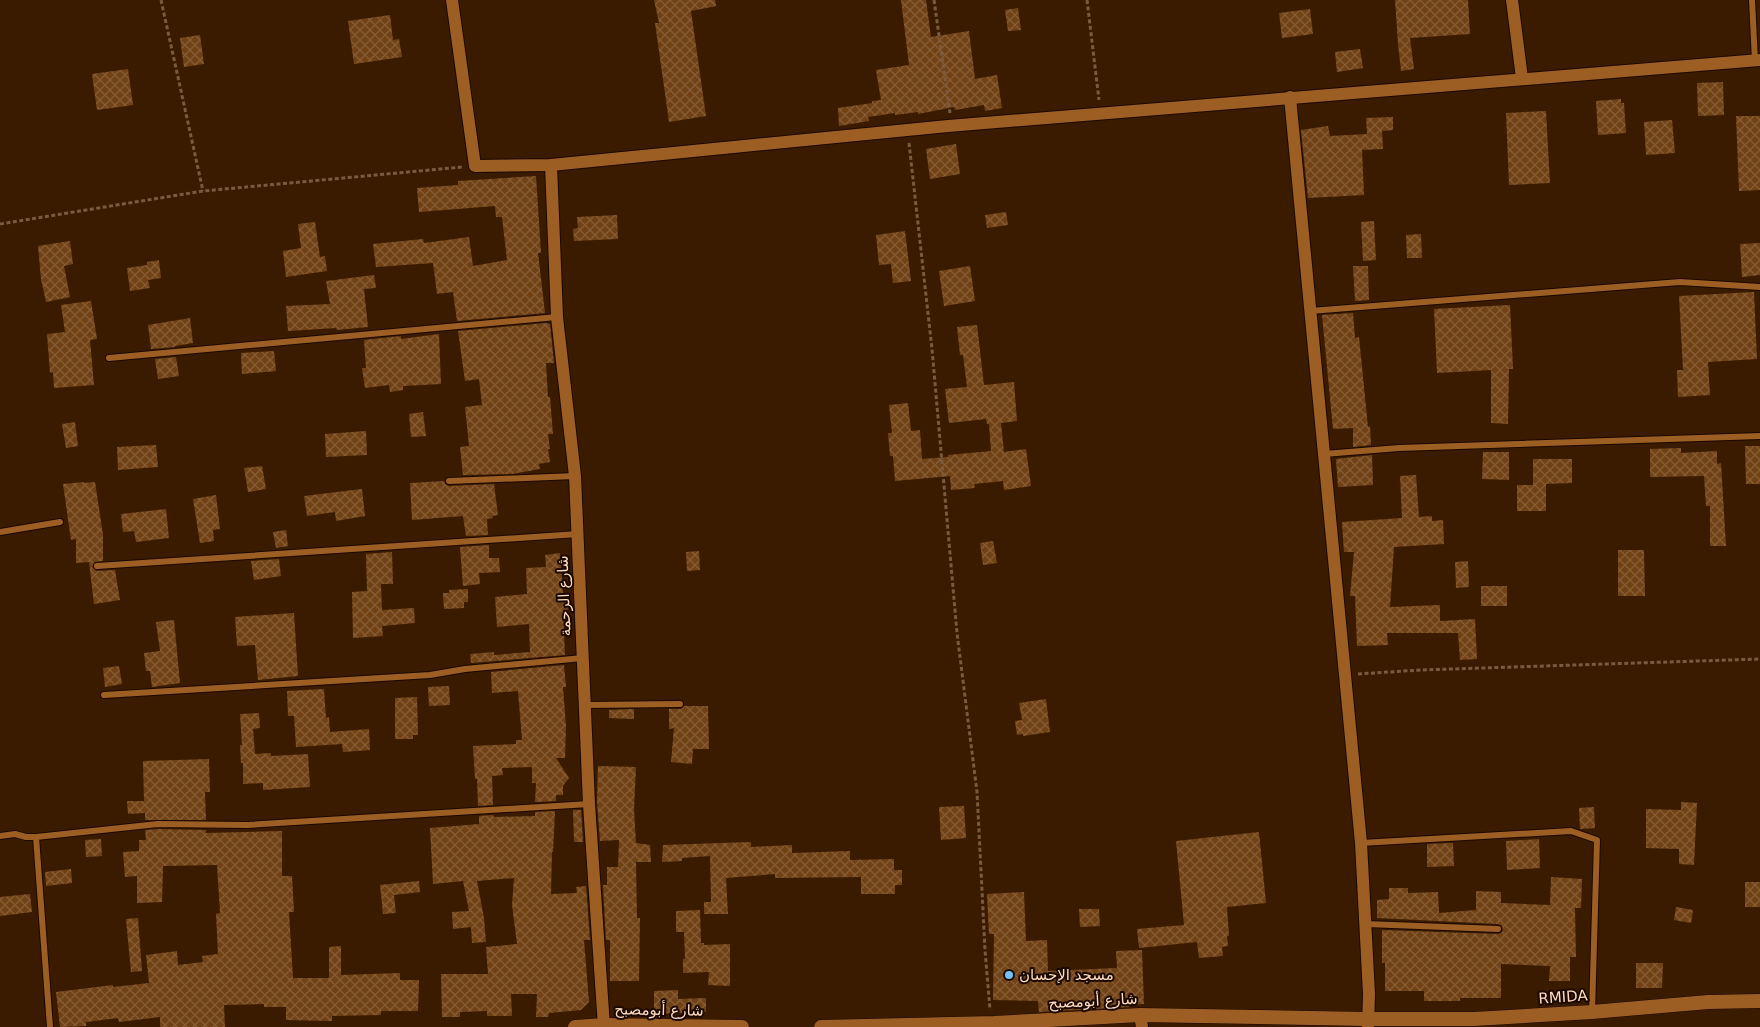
<svg xmlns="http://www.w3.org/2000/svg" width="1760" height="1027" font-family="'DejaVu Sans','Noto Sans Arabic',sans-serif">
  <defs>
    <pattern id="building-cross-hatch" width="8" height="8" patternUnits="userSpaceOnUse" patternTransform="scale(1.25)"><rect width="8" height="8" fill="#714215"/><path d="M0 0l8 8M0 8l8-8" fill="none" stroke="#865d35"/></pattern>
  </defs>
  <rect width="100%" height="100%" fill="#3b1b00"/>
  <g fill="url(#building-cross-hatch)">
    <path d="M654 0H715L716 6 691 11 706 116 669 122 655 23H659Z"/>
    <path d="M901 0H926L931 37 969 31 975 79 997 75 1002 108 985 111 984 105 955 110 954 107 918 114V112L895 115V113L868 117 869 121 839 126 838 108 872 103V101L881 100 876 70 909 65Z"/>
    <path d="M1395 0H1468L1470 34 1410 38 1414 69 1401 71 1398 44Z"/>
    <path d="M1018 8 1021 30 1008 31 1005 10Z"/>
    <path d="M1310 9 1313 34 1282 38 1279 13Z"/>
    <path d="M390 15 393 40 399 39 402 57 354 64 348 21Z"/>
    <path d="M200 35 204 64 184 67 180 38Z"/>
    <path d="M1360 49 1363 68 1337 72 1335 52Z"/>
    <path d="M128 69 133 105 97 110 92 74Z"/>
    <path d="M1723 82 1724 115 1698 116 1697 83Z"/>
    <path d="M1621 99V103H1624L1626 133 1598 135 1596 101Z"/>
    <path d="M1546 111 1550 183 1509 185 1506 113Z"/>
    <path d="M1736 116H1760V190L1739 191Z"/>
    <path d="M1393 117V130L1382 131 1383 149 1362 150 1364 195 1308 198 1301 130 1328 126 1330 136 1367 134 1366 118Z"/>
    <path d="M1672 120 1675 153 1646 155 1644 122Z"/>
    <path d="M956 144 960 174 930 179 926 149Z"/>
    <path d="M536 176 541 253H538L545 313 457 321 453 292 437 294 433 263 376 267 373 244 423 239 424 243 469 237 473 266 507 260 502 217H496L495 206 419 212 417 188 458 185V181Z"/>
    <path d="M1006 212 1008 225 987 228 985 215Z"/>
    <path d="M617 215 618 239 574 241 573 229 578 228 577 217Z"/>
    <path d="M1374 221 1376 260 1363 261 1361 222Z"/>
    <path d="M315 222 320 257 325 256 327 271 286 277 283 251 301 248 298 224Z"/>
    <path d="M905 231 911 281 893 283 891 264 879 265 876 235Z"/>
    <path d="M1421 234 1422 258H1407L1406 235Z"/>
    <path d="M70 241 73 264 64 266 70 297 46 302 41 279 38 246Z"/>
    <path d="M1760 243V275L1742 277 1740 244Z"/>
    <path d="M159 260 161 278 148 280 150 288 130 291 127 268 147 265V262Z"/>
    <path d="M970 266 975 301 944 306 939 271Z"/>
    <path d="M1353 266H1368L1369 300 1355 301Z"/>
    <path d="M374 275 376 288 364 289 368 327 337 330 336 328 288 331 286 306 330 304 326 281Z"/>
    <path d="M1754 292 1757 359 1708 362 1710 395 1678 397 1677 370H1683L1679 296Z"/>
    <path d="M91 301 97 339 90 340 94 385 54 388 53 372 50 373 47 334 65 332 61 305Z"/>
    <path d="M1510 305 1513 369H1509L1508 424 1491 423V370L1437 373 1434 309Z"/>
    <path d="M1353 313 1355 338 1359 337 1368 427 1370 426 1371 445 1353 447V428L1333 429 1322 315Z"/>
    <path d="M190 318 193 343 175 346V347L151 349 148 325Z"/>
    <path d="M546 323 550 324 554 363H546L548 397H550L553 434H548L550 449H548L550 462 539 464 540 469 512 474 463 475 460 447 469 446 465 407 482 405 479 379 465 381 458 331Z"/>
    <path d="M977 325 984 385 1014 382 1017 421 1001 423 1004 452 1026 449 1031 486 1004 490 1003 481 974 484 975 488 951 490 950 476 895 481 893 456H890L888 433H892L889 405 908 403 911 431 920 430 922 459 948 457V455L991 451 989 424H987L986 419 949 423 945 389 967 387 963 355H960L957 327Z"/>
    <path d="M439 334 441 384 403 386V390L390 392 389 385 365 388 362 368H366L364 340 401 336V339Z"/>
    <path d="M274 351 276 371 242 374 241 353Z"/>
    <path d="M176 357 179 376 158 379 155 359Z"/>
    <path d="M423 412 426 436 411 437 409 414Z"/>
    <path d="M75 422 78 446 66 448 62 424Z"/>
    <path d="M366 431 367 455 326 457 325 434Z"/>
    <path d="M156 445 158 467 118 470 117 447Z"/>
    <path d="M1745 446H1760V484H1746Z"/>
    <path d="M1681 448V453L1717 451V464L1721 463 1726 546H1710V506H1706L1704 476 1650 477V449Z"/>
    <path d="M1483 452H1509V480L1482 479Z"/>
    <path d="M1372 455 1373 485 1338 487 1336 459Z"/>
    <path d="M1533 459H1572V483L1546 484V511H1517V485H1533Z"/>
    <path d="M262 466 266 489 248 492 244 468Z"/>
    <path d="M1416 475 1419 517 1432 516V521L1443 520 1444 544 1394 547 1390 607 1440 605V621L1475 619 1477 659 1460 660 1458 633H1387L1388 645 1357 646 1355 596H1350L1354 552H1344L1342 522 1402 518 1400 476Z"/>
    <path d="M444 481 445 484 449 486 494 484 498 515 492 516 493 518 487 519 488 535 466 536 463 516 412 520 410 483Z"/>
    <path d="M84 482V483L95 482 103 535V561L95 562 92 567 97 571 115 570 120 600 94 604 89 562 76 563V539L71 540 63 484Z"/>
    <path d="M362 489 365 516 336 521 335 512 307 516 304 496Z"/>
    <path d="M216 495 220 529 213 530 214 541 200 543 193 499Z"/>
    <path d="M166 509 169 538 136 542 134 531 123 532 121 514Z"/>
    <path d="M286 530 288 546 276 548 273 532Z"/>
    <path d="M993 541 997 563 983 565 980 543Z"/>
    <path d="M489 545V558H499L500 572 479 573 480 584 463 586 460 547Z"/>
    <path d="M1618 550H1644L1645 596H1618Z"/>
    <path d="M699 551 700 570 687 571 686 552Z"/>
    <path d="M392 552 393 584H381L382 610 414 608 415 623 382 626 383 636 353 638 352 592 367 591 366 554Z"/>
    <path d="M560 553 563 593H566L568 613H563L565 655 471 663 470 654 494 652V655L530 652 529 624 497 627 495 597 527 594 526 568 546 567 545 555Z"/>
    <path d="M279 559 281 576 254 580 251 561Z"/>
    <path d="M1468 561 1469 587 1456 588 1455 562Z"/>
    <rect x="1481" y="586" width="26" height="20"/>
    <path d="M468 589V602H464V608L444 609 443 593H449V590Z"/>
    <path d="M294 613 298 676 258 680 255 645 237 646 235 617Z"/>
    <path d="M174 620 180 683 152 687 150 671H146L144 653 160 651 156 622Z"/>
    <path d="M564 665 566 687H563L566 726 565 758H556L569 778 563 786V795H556V801L535 802 536 783H532V767L502 768 503 775 492 776 493 805 478 806 477 779H475L473 746 516 744V740H522L518 691 492 693 491 672Z"/>
    <path d="M119 666 122 684 105 687 103 668Z"/>
    <path d="M449 686 450 705 429 706 428 687Z"/>
    <path d="M324 689 326 718 329 717 330 732 369 729 370 750 343 752 342 744 296 747 294 716H288L287 691Z"/>
    <path d="M417 697 418 735H413V739H395V698Z"/>
    <path d="M1046 699 1050 732 1023 736V734L1017 735 1015 721 1022 720 1019 703Z"/>
    <path d="M684 706H708L709 749H693L692 764 671 762 674 728 669 729V709H681Z"/>
    <path d="M634 709V719L609 718V710Z"/>
    <path d="M259 713 260 728 253 729 255 754 271 753V756L308 754 310 787 263 790V783L243 784V763H241L240 745H242L240 714Z"/>
    <path d="M209 759 210 792H205L206 820H145V813L128 814 127 801H144L143 761Z"/>
    <path d="M598 766 636 767 634 809 636 843 650 845 651 862H636L637 918H640L639 981H610V940H606L603 885H607V867H618L619 840 600 841 597 801Z"/>
    <path d="M1681 802 1697 803 1694 865 1679 864V849L1646 848V809L1681 810Z"/>
    <path d="M964 806 966 838 941 840 939 807Z"/>
    <path d="M1594 807 1595 828 1580 829 1579 808Z"/>
    <path d="M573 810H581L583 842H574Z"/>
    <path d="M555 811 553 852H552L551 894 577 893 576 887 586 886 590 940H584L589 1002 581 1010 549 1013 548 1017H536L537 994H511L512 1016H487V1011L460 1012V1017H442L441 974H488L486 947 517 944 512 905 514 878 477 881 484 918 486 942 472 943 471 927 453 929 452 912 469 911 463 881 433 884 430 828 479 824V816L493 815 494 817 535 816V812Z"/>
    <path d="M158 829 206 830V833L282 831V876H292L294 912H289L293 978H329V947L341 946V975L400 973V980H419L418 1011H381V1015L332 1016V1021L286 1020V1007H264V1004L224 1005 225 1027H160V1017L119 1022 118 1018 86 1022V1026L60 1027 56 992 113 985V987L149 983 146 955 177 951 178 965 203 962 202 956 218 954 216 914 220 913 217 865 163 866 162 902 137 903V876L125 877 123 852 139 851V840H146L145 830Z"/>
    <path d="M1259 832 1266 903 1227 907 1229 936H1227L1228 946 1222 947 1223 956 1199 958 1197 942 1139 948 1137 929 1184 925 1176 841Z"/>
    <path d="M101 839 102 856 86 857 85 840Z"/>
    <path d="M1539 839 1540 868 1507 870 1506 841Z"/>
    <path d="M751 842V847L792 845V853L850 851V860L894 859V870H902V885H895V894H861V877L775 878V874L726 878 728 914H704V902H711L710 856 682 858V861L662 862 663 845Z"/>
    <path d="M1453 843 1454 866 1427 867V844Z"/>
    <path d="M71 869 72 883 46 886 45 872Z"/>
    <path d="M1551 877 1582 879 1581 908H1575L1576 957H1570V981H1549L1550 966 1501 964V998H1460V1001H1424V991H1385V963H1382V930L1498 934 1501 933 1503 930 1502 926 1498 924 1377 918V900L1389 899V888H1408V893L1438 892 1439 913 1476 910V891L1501 892V903L1550 905Z"/>
    <path d="M419 881 420 892 394 895 396 913 383 914 380 885Z"/>
    <rect x="1745" y="882" width="15" height="25"/>
    <path d="M1024 892 1026 941 1047 940 1048 971 1117 968 1116 951 1142 950 1144 1004 1129 1005V1007L1039 1012 1038 1001 993 1000 994 934H989L987 894Z"/>
    <path d="M30 894 32 912 0 916V897Z"/>
    <path d="M1676 907 1693 910 1691 923 1674 920Z"/>
    <path d="M1079 909H1099L1100 926 1080 927Z"/>
    <path d="M700 910 701 943H704V945L730 944V986L708 985 709 972 683 973V959H685L684 932H676V911Z"/>
    <path d="M138 918 142 971 131 972 126 919Z"/>
    <path d="M1636 963H1663L1662 988H1636Z"/>
    <path d="M678 990V999L706 998V1012L654 1014V991Z"/>
  </g>
  <g fill="none" stroke-linecap="round" stroke-linejoin="round">
    <g stroke="#1b0800" stroke-width="8">
      <g id="service">
        <path d="M1752 0 1755 61"/>
        <path d="M1310 311 1680 282 1760 287"/>
        <path d="M109 358 557 317"/>
        <path d="M1324 454 1399 448 1760 436"/>
        <path d="M449 481 575 476"/>
        <path d="M0 532 60 522"/>
        <path d="M97 566 578 534"/>
        <path d="M104 695 430 675 465 669 583 658"/>
        <path d="M585 705 680 704"/>
        <path d="M0 836 15 834 26 837H36"/>
        <path d="M1361 843 1571 831 1597 840 1592 1012"/>
        <path d="M1366 924 1498 929"/>
        <path d="M50 1027 36 837 158 824 247 825 589 804"/>
      </g>
    </g>
    <g stroke="#1b0800" stroke-width="14">
      <g id="minor">
        <path d="M452 0 475 166 551 165 948 126 1760 60"/>
        <path d="M1512 0 1522 78"/>
        <path d="M1290 97 1361 843 1369 994 1368 1027"/>
        <path d="M551 165 557 317 575 476 589 804 604 1027"/>
        <path d="M1140 1015 1142 1027"/>
      </g>
    </g>
    <g stroke="#1b0800" stroke-width="15">
      <g id="tertiary">
        <path d="M575 1027 604 1025 742 1027"/>
        <path d="M821 1027 994 1023 1140 1015 1367 1019H1474L1592 1012 1708 1002 1760 1001"/>
      </g>
    </g>
    <g stroke="#7b5a3e" stroke-width="3" stroke-dasharray="4 2.5" stroke-linecap="butt">
      <path d="M161 0 203 191"/>
      <path d="M934 0 950 113"/>
      <path d="M1087 0 1099 100"/>
      <path d="M909 143 932 349 957 633 977 792 985 950 990 1010"/>
      <path d="M0 224 203 191 462 167"/>
      <path d="M1358 674 1421 670 1760 659"/>
    </g>
    <use href="#service" stroke="#9d5e24" stroke-width="6"/>
    <use href="#minor" stroke="#9d5e24" stroke-width="12"/>
    <use href="#tertiary" stroke="#9d5e24" stroke-width="14"/>
  </g>
  <circle fill="#72c1f5" stroke="#1b0800" stroke-width="2" cx="1009" cy="975" r="5"/>
  <g text-anchor="middle" dominant-baseline="central" stroke-width="4" stroke-linejoin="round" paint-order="stroke">
    <g font-size="15" fill="#fedabe" stroke="#1b0800">
      <text transform="translate(564 596) rotate(-92)">شارع الرحمة</text>
      <text transform="translate(1563 997) rotate(-4)">RMIDA</text>
      <text transform="translate(1093 1001) rotate(-3)">شارع أبومصبح</text>
      <text transform="translate(659 1010) rotate(1)">شارع أبومصبح</text>
    </g>
    <g font-size="15" fill="#fedabe" stroke="#1b0800" text-anchor="start">
      <text x="1019" y="975">مسجد الإحسان</text>
    </g>
  </g>
</svg>
